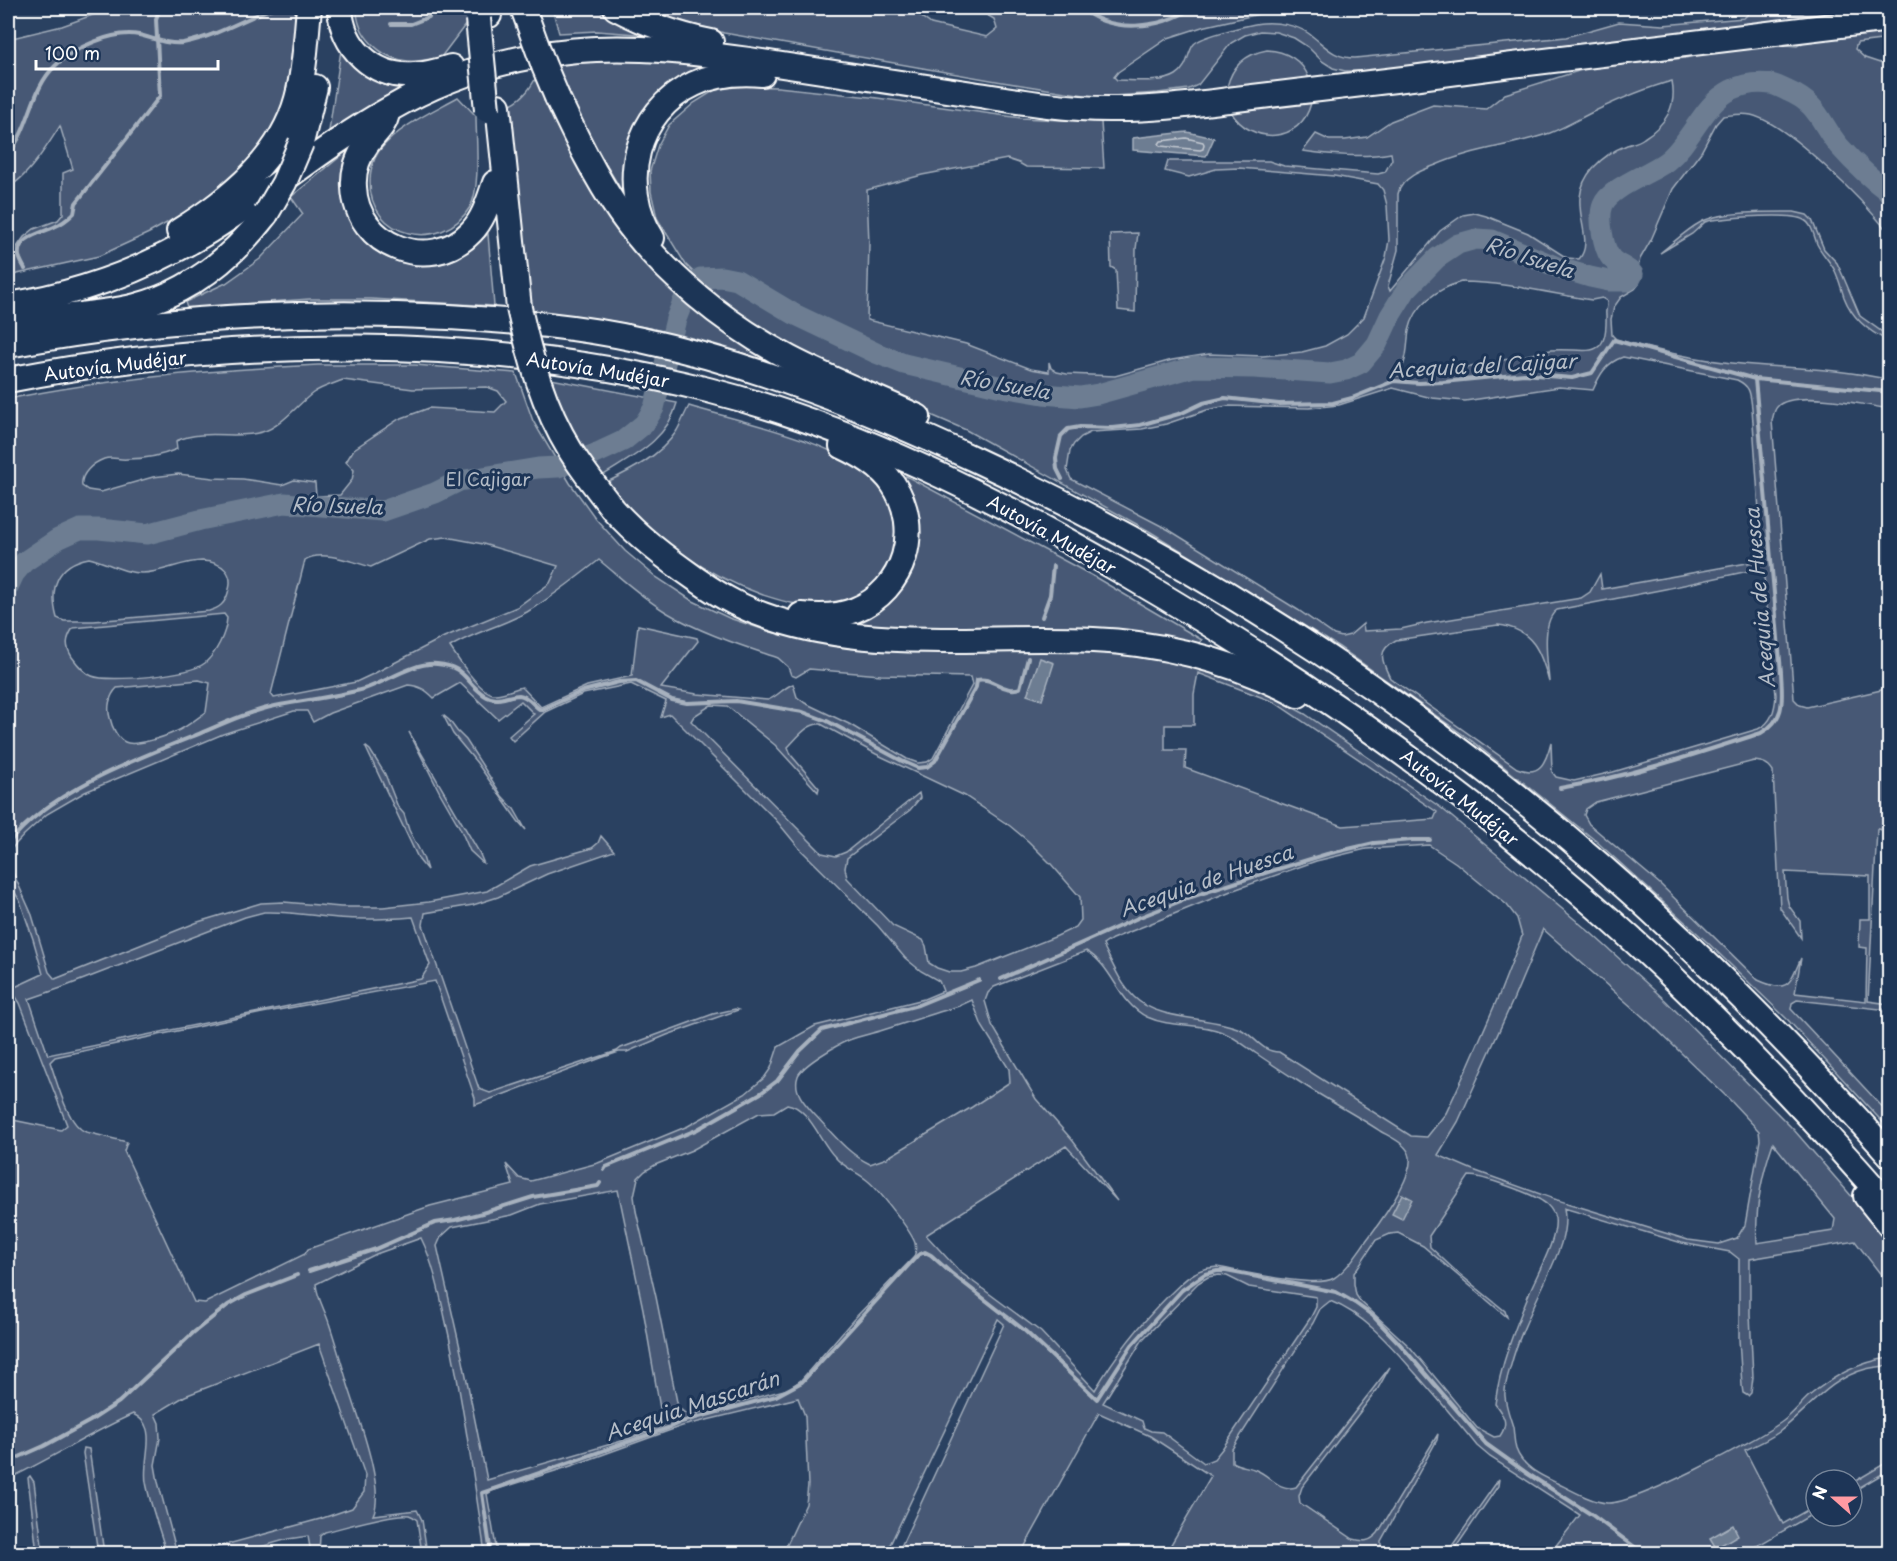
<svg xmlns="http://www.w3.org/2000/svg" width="1897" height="1561" font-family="'Playpen Sans',sans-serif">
  <rect width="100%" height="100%" fill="#2a4161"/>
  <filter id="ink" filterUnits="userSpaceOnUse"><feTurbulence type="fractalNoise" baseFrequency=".0167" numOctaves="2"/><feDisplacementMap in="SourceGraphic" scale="12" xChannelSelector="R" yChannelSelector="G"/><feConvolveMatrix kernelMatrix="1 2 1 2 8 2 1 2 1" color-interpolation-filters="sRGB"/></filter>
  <g filter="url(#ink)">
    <g fill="#465975" stroke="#a2acba" stroke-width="1.5" fill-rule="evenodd">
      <path d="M112 8H301L290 88 272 133 249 160 195 207 149 233 99 256 8 276V258L10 257 24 237 34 229 58 220 63 214V173L73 169 60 126C49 143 27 179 8 187V39L62 26Z"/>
      <path d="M357 8H469V20L441 57C430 59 419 62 408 61 381 59 356 35 357 8Z"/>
      <path d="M552 8H595L613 20 649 35 597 31 559 33Z"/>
      <path d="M645 8H909L931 24 987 37 997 29 994 19 975 8H1266L1263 13 1202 27 1168 38 1118 72 1114 77 1117 80C1132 80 1162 84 1176 75 1189 67 1187 52 1194 44 1201 36 1251 24 1263 23 1278 22 1296 25 1308 33 1325 45 1332 58 1355 58L1566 37 1619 22 1663 25 1744 18 1754 8H1780L1781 15 1803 13 1809 8H1885L1441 63 1360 71H1345L1333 68 1322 61 1308 47 1294 38 1276 32 1260 31 1245 35 1231 43 1198 85 1189 89 1158 93 1097 97 1002 82 724 33 665 16Z"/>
      <path d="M1889 30V39L1857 43 1855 49 1865 58 1889 66V233C1864 202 1789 124 1751 115 1742 113 1732 115 1723 116L1716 124 1701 152 1673 189 1651 240 1640 259 1638 267 1639 284 1635 289 1621 297 1614 307 1611 319 1612 335 1616 339C1662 353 1717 363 1766 366 1809 369 1847 370 1889 380V409C1868 405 1792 389 1777 407 1774 410 1773 417 1772 421L1794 699 1800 705 1807 707 1890 688 1889 831 1877 829 1868 1001 1889 1004V1010L1797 1000 1792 1003 1791 1009 1889 1114V1129L1788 1020 1707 942 1596 841 1472 741 1339 647 1149 531 966 430 859 384 764 331 722 300 686 265 657 218 651 192 650 171 658 145 669 125 694 103 715 90 741 86 778 87 870 97 1021 118 1101 122 1104 168 1026 167 1019 163 1007 159 922 175 867 190 869 244 867 320 966 344 1031 369 1049 372V362L1051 368 1057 372 1067 374 1115 376 1172 360 1209 354 1263 356 1302 352 1325 346 1347 334 1364 317 1386 257 1389 240 1387 205 1383 190 1378 184 1334 176 1239 168 1216 169 1189 177 1165 171 1168 161H1269L1284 166 1378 174 1385 172 1392 159 1391 153C1362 158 1333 155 1303 151L1316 134 1329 140H1345L1367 137 1391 121 1433 105 1486 109 1505 94 1588 68 1685 58 1717 51 1786 45 1797 46 1811 38ZM1672 81C1677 107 1666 124 1644 138 1639 142 1633 143 1627 145 1614 150 1603 157 1593 168 1562 203 1598 238 1579 259L1567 258 1528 233 1486 216 1475 213 1463 215 1440 231 1390 291 1388 286 1398 250V194C1401 178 1422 170 1436 165 1472 149 1512 146 1550 133 1566 127 1580 118 1595 111 1620 99 1646 88 1672 81ZM1461 282C1505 282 1548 293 1592 300L1602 298 1607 301C1608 306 1605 310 1606 315 1608 364 1585 347 1551 350L1447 372 1398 376C1400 372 1403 368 1404 363 1408 353 1407 341 1409 331 1415 304 1437 289 1461 282ZM1623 357 1737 380C1751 387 1750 393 1752 408L1762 555 1758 561 1602 589 1600 574 1590 592 1581 598 1427 623 1401 629 1364 631 1363 624 1350 635 1342 637 1334 635 1298 610 1169 530 1071 479 1067 470 1070 451 1074 444 1081 437 1091 432 1142 429 1166 424 1207 410 1227 406 1309 408 1339 405 1393 388 1432 398 1465 401 1559 387 1593 390C1600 374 1606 363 1623 357ZM1753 570 1758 571 1764 577 1776 695C1775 709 1772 723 1758 729L1613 772 1574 781 1556 777 1552 772 1551 742C1546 762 1540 778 1517 768L1390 678C1382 661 1376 651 1396 640L1498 625C1533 629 1541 652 1549 682 1548 662 1540 622 1557 610L1665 589ZM1754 761C1763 762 1768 763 1773 771L1780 908 1801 938 1800 921 1789 906 1787 898 1785 872 1870 876V919H1860L1859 947 1867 948 1866 1001 1795 993 1801 958C1790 984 1788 994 1758 980L1660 884 1589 824 1584 815 1586 809 1596 802Z"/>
      <path d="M341 50 355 66 406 83 407 88 329 131Z"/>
      <path d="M1267 50C1286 51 1302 60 1309 78L1227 87C1232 66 1245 54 1267 50Z"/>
      <path d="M634 60 713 66 624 168 623 193C597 151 575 109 555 64Z"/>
      <path d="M538 74 607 210 809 377C783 368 757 358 731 349 666 329 600 317 533 311L526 264 511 104C525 97 531 87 538 74Z"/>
      <path d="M458 97 476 116C476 139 481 188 470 207 442 254 368 238 370 181 370 171 373 160 379 151 399 126 431 112 458 97Z"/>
      <path d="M1311 103C1301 144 1251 145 1231 112Z"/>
      <path d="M347 151C346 157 343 163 342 169 338 198 351 235 376 251 384 257 396 261 406 262 419 265 433 267 447 262 463 257 476 245 488 234L494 306 371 299H310L187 308 185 302 226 283 260 259 303 214 291 197Z"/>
      <path d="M1794 212 1807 215 1812 220 1824 249 1837 263 1843 276 1860 316 1889 337V341C1869 332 1852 318 1844 297 1841 288 1839 279 1835 271 1830 261 1822 254 1817 244 1814 236 1812 224 1804 220 1791 212 1730 218 1712 220L1705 222 1692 234 1660 253C1673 243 1686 230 1701 222 1719 211 1771 212 1794 212Z"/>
      <path d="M1138 233 1136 249 1135 312 1118 310 1116 270 1111 267 1110 234Z"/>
      <path d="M318 365H415L516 373 533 421 570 483 596 519 625 551 656 577 691 600 729 618 771 632 802 639 849 647 902 651 1079 649 1182 662 1251 685 1305 714 1440 807 1591 933 1665 1000 1794 1130 1873 1221 1889 1243V1285L1855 1241 1750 1259V1314L1753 1377 1751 1393 1748 1396 1743 1393 1742 1386 1739 1339V1259L1730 1252 1682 1243 1564 1208C1569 1235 1554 1262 1543 1286 1531 1312 1518 1338 1511 1365 1508 1375 1504 1386 1505 1396 1506 1407 1510 1417 1513 1427 1514 1434 1514 1442 1516 1449 1522 1467 1542 1476 1557 1483 1571 1490 1592 1502 1607 1503 1634 1505 1759 1439 1783 1421 1793 1414 1800 1404 1809 1396 1833 1376 1859 1362 1889 1358V1365C1882 1367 1874 1367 1866 1369 1830 1378 1807 1411 1779 1432 1768 1440 1757 1445 1745 1450L1783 1524 1816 1505V1512L1745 1553H1550L1580 1515 1490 1457 1477 1446C1458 1422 1438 1399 1417 1375 1392 1347 1366 1315 1330 1301L1320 1309 1313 1323 1232 1449V1462C1240 1467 1248 1466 1256 1470 1270 1475 1279 1492 1296 1487L1390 1367 1377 1390 1302 1487 1299 1496 1300 1503 1353 1539C1364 1542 1370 1542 1378 1533L1438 1434 1437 1440 1381 1541V1553H1166L1211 1476 1150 1436 1099 1413 1021 1553H898L1004 1324 998 1319 886 1553H783L806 1504 808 1485 805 1416 798 1398 682 1426 574 1465 492 1491 487 1494 497 1553H485C474 1481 464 1408 449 1336 442 1305 435 1266 421 1238L376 1254 316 1284C317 1298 325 1310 329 1323 336 1344 342 1365 348 1385 357 1414 386 1489 373 1515L417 1510 422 1520 427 1553H422L417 1520C414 1517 413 1516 409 1515 394 1512 342 1528 325 1532L320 1536 319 1553H311L308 1536 288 1539 239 1553H195L320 1519 352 1508 364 1492 365 1475 319 1344 185 1396 155 1414 159 1423 160 1438 155 1465 158 1482 177 1553H164V1545C158 1525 150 1504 146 1482 143 1465 152 1440 146 1427 144 1421 139 1417 133 1414 90 1433 51 1459 8 1479V1119L61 1130 67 1125 20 1003 16 997 8 1001V993L15 987 43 974 33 939 20 901 8 881V399C110 378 214 370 318 365ZM343 380 413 389 487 387 498 391 506 401 495 412 429 408 399 419 354 449 346 462 354 470 352 480 340 495 316 496 315 483 294 480 282 485 243 479 213 478 178 474 153 477 101 492 88 490 82 486C80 474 93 463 104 459 112 456 119 460 127 459 144 459 161 456 177 449L176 441C206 428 235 440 262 432 281 427 298 404 313 393 321 387 333 384 343 380ZM446 537 483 544 558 566 550 583 517 607 444 637 373 674 356 682 274 698 271 694 305 560C321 549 353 562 371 567L430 539ZM89 558C107 562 123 573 142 573 162 573 182 561 202 561 223 562 235 573 228 593 225 604 219 608 209 611L94 621H64L57 618C49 589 56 564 89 558ZM599 560C621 578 641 597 666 612 701 633 740 645 778 658L788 667 791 675 796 677 809 669 881 675 970 677 972 685 933 758 927 762 918 763 907 759 849 724 805 703 797 697 793 684C783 688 778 696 768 700L697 694 661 688 698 641 697 638 638 625 632 676 587 686 541 707 522 687C513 689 502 695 493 694 480 692 457 658 450 647 474 632 502 626 527 612 552 597 575 579 599 560ZM224 614 227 618C226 634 216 653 205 663 190 675 109 683 92 676 84 673 77 664 72 657 65 646 66 639 73 628ZM1198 673 1274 702 1437 812 1434 819 1343 826 1185 768 1186 750H1165V725H1194V694ZM199 680 210 683 206 712C196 719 186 728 175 732 164 737 134 747 125 742 117 738 112 727 110 718 107 708 109 696 117 688ZM460 683 498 719 521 701 534 714 509 736 513 741 545 712 583 694 631 684 666 701 661 717 670 714 776 820 799 848 878 926 905 958 921 971 939 981 943 991 924 999 815 1026 778 1047 771 1068 764 1078 745 1094 688 1126 598 1163 531 1181 519 1178 506 1164 513 1185 430 1206 308 1249 305 1254 205 1303 194 1302 124 1151 127 1142 86 1132C67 1125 57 1081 50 1062L55 1057 262 1013 435 981 475 1098V1105L601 1058 619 1052H627L667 1035 738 1010 735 1009 713 1014 621 1048 617 1051 490 1093 479 1089 423 925 425 913 473 905 498 897 547 874 614 851 601 836 598 843 592 848 530 866 487 891 429 902 383 907H341L284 902 261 903 198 922 55 979 49 972 32 915 11 868 10 856 13 847 24 835 47 814 85 792 223 734 294 711H307L313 722 330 713 408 685C420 686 426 690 434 698ZM711 705 727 706 775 745 818 792 819 788 791 755 788 747C798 737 807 723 821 724L876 754 965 796 1010 826 1028 841 1051 864 1080 897 1081 920 1076 927 1057 936 976 968 961 972H949L937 968 929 963 926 946 923 940 893 926 847 878 845 868 847 858 910 810 920 798 919 793 846 852 836 856 822 853 691 721 694 716ZM1429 845 1456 863 1507 905 1517 918 1522 936 1499 995 1468 1066 1446 1113 1427 1137 1411 1136 1279 1052C1261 1052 1254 1035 1240 1029 1209 1016 1158 1021 1134 997 1120 983 1112 963 1103 945L1112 939 1231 891 1316 861 1366 849ZM264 912C289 911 313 916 338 918 364 920 388 919 413 917L430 965 421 979 48 1055 29 999 61 988 245 917ZM1543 929 1651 1024 1730 1100 1759 1131 1760 1140 1745 1225 1737 1238 1719 1244 1688 1240 1557 1200 1473 1170 1438 1155 1458 1122 1514 998ZM1086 951C1113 966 1118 1003 1147 1017 1171 1028 1198 1022 1222 1032 1235 1037 1245 1046 1257 1054 1270 1063 1284 1072 1298 1081 1325 1099 1353 1113 1380 1131 1390 1137 1408 1144 1410 1157 1413 1177 1381 1221 1369 1237 1359 1250 1348 1269 1334 1278 1317 1289 1240 1271 1217 1267 1209 1268 1202 1268 1195 1273 1185 1278 1178 1287 1170 1294 1141 1323 1116 1354 1095 1390L1041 1332 960 1272 926 1235 1066 1146 1117 1201 1073 1141 1036 1099 992 1025 985 1001 988 993 994 987ZM972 1000 982 1026 1009 1069 1010 1082 972 1107 887 1158 870 1164C848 1154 833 1134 816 1116 807 1106 792 1092 798 1076 802 1065 837 1045 849 1040 859 1036 870 1034 880 1031 906 1023 932 1014 959 1006ZM787 1104C809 1107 820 1142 835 1157 844 1168 858 1172 868 1181 879 1190 911 1231 915 1243 916 1248 916 1252 914 1257L853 1320 801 1380 788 1389 694 1414 685 1413 678 1407 656 1297 636 1211 634 1196 638 1178 645 1171 655 1165 692 1150 759 1113 774 1112ZM1773 1143 1835 1219 1833 1231 1757 1243C1755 1210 1762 1174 1773 1143ZM1469 1176C1483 1176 1530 1193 1542 1201 1548 1204 1554 1212 1555 1218 1558 1238 1538 1272 1530 1291 1515 1328 1500 1365 1495 1404 1504 1416 1509 1423 1500 1436L1494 1437 1477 1428 1410 1347 1360 1301 1356 1295 1354 1284V1273L1376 1240 1390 1234 1398 1233 1423 1246 1507 1317 1505 1311 1457 1272 1430 1247 1429 1236ZM618 1190 643 1309 663 1426 625 1440 487 1480 463 1361 437 1246 441 1237 452 1227 512 1215 540 1204ZM1219 1275 1227 1276 1249 1287 1316 1297V1307L1311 1317 1222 1449 1214 1459 1204 1463 1162 1432 1151 1431 1144 1428 1142 1421 1103 1403 1143 1339 1198 1283 1208 1277Z"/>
      <path d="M551 379 677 403C667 441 633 456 602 476L569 424Z"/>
      <path d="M689 406C739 421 832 440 870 476 918 522 893 601 825 606 804 608 782 601 763 595 698 572 650 535 605 483 630 471 660 456 676 432 681 424 684 415 689 406Z"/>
      <path d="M906 476 1093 576 1202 640 1198 644 850 625C858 621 868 618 876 613 906 596 925 553 919 520 917 505 910 493 903 481Z"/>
      <path d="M443 715 449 720 457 731 466 740 502 796 514 809 526 830 518 821 477 763 453 734Z"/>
      <path d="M409 732 479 852 484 864 470 851 460 828 440 793Z"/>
      <path d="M365 746 370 750 385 774 398 807 404 814 409 830 423 857 427 870 419 860Z"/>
      <path d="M84 1448 89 1449 104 1553H98L83 1453Z"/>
      <path d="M1889 1461V1470L1852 1492V1483Z"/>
      <path d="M30 1476 34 1482 43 1553H37L28 1478Z"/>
      <path d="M1499 1479 1498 1486 1452 1553H1447Z"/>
    </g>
    <g fill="#6d7d92" stroke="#a7b1be" stroke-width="1.5">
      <path d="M1187 132 1214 138 1206 156 1133 150V138Z"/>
      <path d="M1040 658 1054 663 1042 700 1027 695Z"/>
      <path d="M1402 1194 1412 1199 1402 1219 1392 1214Z"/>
      <path d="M1733 1525 1738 1535 1716 1548 1710 1538Z"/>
    </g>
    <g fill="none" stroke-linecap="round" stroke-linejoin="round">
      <path stroke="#c5cbd3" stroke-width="1.5" d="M1186 138 1203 142 1204 144 1203 149 1200 150 1161 146 1159 144 1161 141Z"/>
      <g stroke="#a7b1be" stroke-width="4">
        <path d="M1081 8C1111 34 1160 29 1192 8"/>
        <path d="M391 24H411L429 17"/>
        <path d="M8 154C31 128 30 90 55 66 73 48 113 30 139 35 153 38 168 45 183 43 215 37 244 19 273 8"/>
        <path d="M25 269C23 265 20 260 19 256 16 237 42 233 54 227 61 224 68 219 74 213L76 203 160 96 156 19 160 8"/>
        <path d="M1062 479 1057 469 1056 458 1061 436 1068 429 1080 427 1113 428 1140 425 1182 413 1203 403 1225 398 1279 404 1333 403 1352 398 1394 381 1419 383 1443 382 1524 374 1572 378 1592 373 1614 340 1755 379"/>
        <path d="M1042 617 1050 595 1053 566"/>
        <path d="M1560 788C1628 777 1696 754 1761 733 1787 718 1782 698 1781 672L1755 379 1890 392"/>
        <path d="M8 844C48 792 133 760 194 736 220 725 247 712 275 706 304 700 335 697 364 689 387 682 412 662 437 664 465 666 465 682 484 695 498 704 507 695 519 695 529 696 533 706 541 710L583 691 619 682 636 681 672 700 687 703 736 701 803 712 827 721 902 761 918 768 927 767 935 761 976 687 977 680C992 676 1004 694 1020 688L1028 658"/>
        <path d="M1001 979 1140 917 1191 897 1268 872 1327 854 1374 843 1412 840H1430"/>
        <path d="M604 1170 606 1167 696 1130 761 1093 777 1081 800 1051 822 1030 918 1005 979 980"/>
        <path d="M309 1271 376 1249 435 1223 455 1220 482 1213 533 1197 598 1186 600 1183"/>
        <path d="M8 1462 44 1446 90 1421 119 1402 193 1333 228 1305 246 1295 297 1275"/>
        <path d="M491 1554 482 1493 668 1428 681 1422 776 1396 802 1382 918 1255 925 1252 931 1255 951 1273 1024 1330 1097 1399 1132 1345 1182 1290 1205 1274 1217 1271H1226L1321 1289 1336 1292 1355 1303 1373 1316 1399 1343 1486 1444 1528 1474 1592 1515 1644 1554"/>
      </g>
      <path stroke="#6d7d92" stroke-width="21" d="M8 587 14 574 24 562 58 539 80 529H99L147 534 200 520 284 503 383 511 435 493 459 481 538 468 558 467 593 455 623 441 644 424 654 408 676 319 684 299 701 278 722 277 737 280 794 314 876 353 904 364 1002 387 1043 394 1080 397 1098 394 1194 367 1254 368 1330 373 1346 370 1361 363 1377 344 1390 316 1406 290 1437 258 1458 244 1476 239 1492 240 1557 267 1590 277 1609 281H1627L1631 278 1633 274C1627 267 1617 265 1611 258 1603 248 1598 217 1603 205 1610 187 1652 173 1667 161 1692 141 1702 105 1731 90 1743 84 1757 82 1771 84 1776 85 1782 88 1788 91 1819 104 1820 123 1839 146 1855 164 1871 179 1890 193"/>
      <g stroke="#fff" stroke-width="28">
        <g id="highway">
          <path d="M340 8C342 47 373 78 414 75 426 75 439 71 451 67"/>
          <path d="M488 8 489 15"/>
          <path d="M616 8C646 24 677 35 711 42"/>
          <path d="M557 97C576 137 595 177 620 213 663 274 724 323 789 358 831 380 875 397 918 417"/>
          <path d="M498 106 519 308"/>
          <path d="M387 114C384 127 375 133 367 144 358 156 353 172 354 187 356 246 430 275 471 232 484 219 489 200 495 183"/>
          <path d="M301 143 315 87"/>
          <path d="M179 231C229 200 281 158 297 99 305 70 306 38 309 8"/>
          <path d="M652 238C618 185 635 111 694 84 715 74 739 72 762 74"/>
          <path d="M8 305C79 294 147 269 209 231 270 193 325 145 388 110 433 84 483 65 534 56 606 42 678 50 749 60 824 71 898 83 973 94 1018 101 1063 109 1109 109 1151 110 1195 104 1236 99 1295 92 1353 85 1412 78 1571 57 1730 38 1890 19"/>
          <path d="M8 326C32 322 56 318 81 315 99 312 118 311 136 306 191 292 232 258 266 214"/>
          <path d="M8 345C153 318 301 309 449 317 513 321 578 326 641 340 758 365 869 410 976 460 1201 565 1413 702 1600 865 1703 955 1799 1053 1890 1155"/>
          <path d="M8 380C231 336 486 334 708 390 855 427 993 497 1124 573 1284 666 1436 769 1576 890 1689 986 1792 1094 1890 1206"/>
          <path d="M613 509C638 537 666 558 696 579 709 588 721 596 735 603 845 657 975 634 1093 640 1165 643 1234 662 1298 695"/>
          <path d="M801 615C819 617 838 617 855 610 905 590 923 529 893 484 881 466 861 455 842 446"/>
          <path d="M1866 1196 1890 1226"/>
        </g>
      </g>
      <use href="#highway" stroke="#1d3557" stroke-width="24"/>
      <g stroke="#fff" stroke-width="28" stroke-linecap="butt">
        <g id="highway-bridge">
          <path d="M523 8 544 66 557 97"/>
          <path d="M478 19 487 110"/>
          <path d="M266 214 284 183 301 143"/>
          <path d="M519 308C530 358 543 406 570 450 583 471 598 490 613 509"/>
        </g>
      </g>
      <use href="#highway-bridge" stroke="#1d3557" stroke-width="24"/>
    </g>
  </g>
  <g text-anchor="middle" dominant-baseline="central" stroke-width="6" stroke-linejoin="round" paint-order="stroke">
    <g font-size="18" fill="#fff" stroke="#1d3557">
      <text transform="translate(115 365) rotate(-7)">Autovía Mudéjar</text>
      <text transform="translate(598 369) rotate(9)">Autovía Mudéjar</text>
      <text transform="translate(1052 534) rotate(29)">Autovía Mudéjar</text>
      <text transform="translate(1460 797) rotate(38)">Autovía Mudéjar</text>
    </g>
    <g font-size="18" fill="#b5bdc8" stroke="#1d3557">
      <text x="488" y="478">El Cajigar</text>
    </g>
    <g font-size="20" font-style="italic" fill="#b6bec8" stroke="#1d3557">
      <text transform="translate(1530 257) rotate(18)">Río Isuela</text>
      <text transform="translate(1482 365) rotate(-3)">Acequia del Cajigar</text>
      <text transform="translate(1005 384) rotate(10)">Río Isuela</text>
      <text transform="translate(337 505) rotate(2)">Río Isuela</text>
      <text transform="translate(1759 598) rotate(-95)">Acequia de Huesca</text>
      <text transform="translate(1206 880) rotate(-19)">Acequia de Huesca</text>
      <text transform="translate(692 1405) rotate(-18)">Acequia Mascarán</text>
    </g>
  </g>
  <rect width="1897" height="1561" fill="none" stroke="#1d3557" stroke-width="30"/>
  <rect x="15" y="15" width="1867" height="1531" fill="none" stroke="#fff" stroke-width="2" filter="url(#ink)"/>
  <g transform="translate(1834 1498) rotate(291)"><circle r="28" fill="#1d3557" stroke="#77869a" stroke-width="1.5"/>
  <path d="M0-4.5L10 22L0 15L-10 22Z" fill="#ff9aa2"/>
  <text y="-9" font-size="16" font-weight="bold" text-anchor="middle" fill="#ffffff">N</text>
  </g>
  <path d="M36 60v9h182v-9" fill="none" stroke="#ffffff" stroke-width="3"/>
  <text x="45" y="60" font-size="18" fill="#ffffff" stroke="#1d3557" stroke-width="4.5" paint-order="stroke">100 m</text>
</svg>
